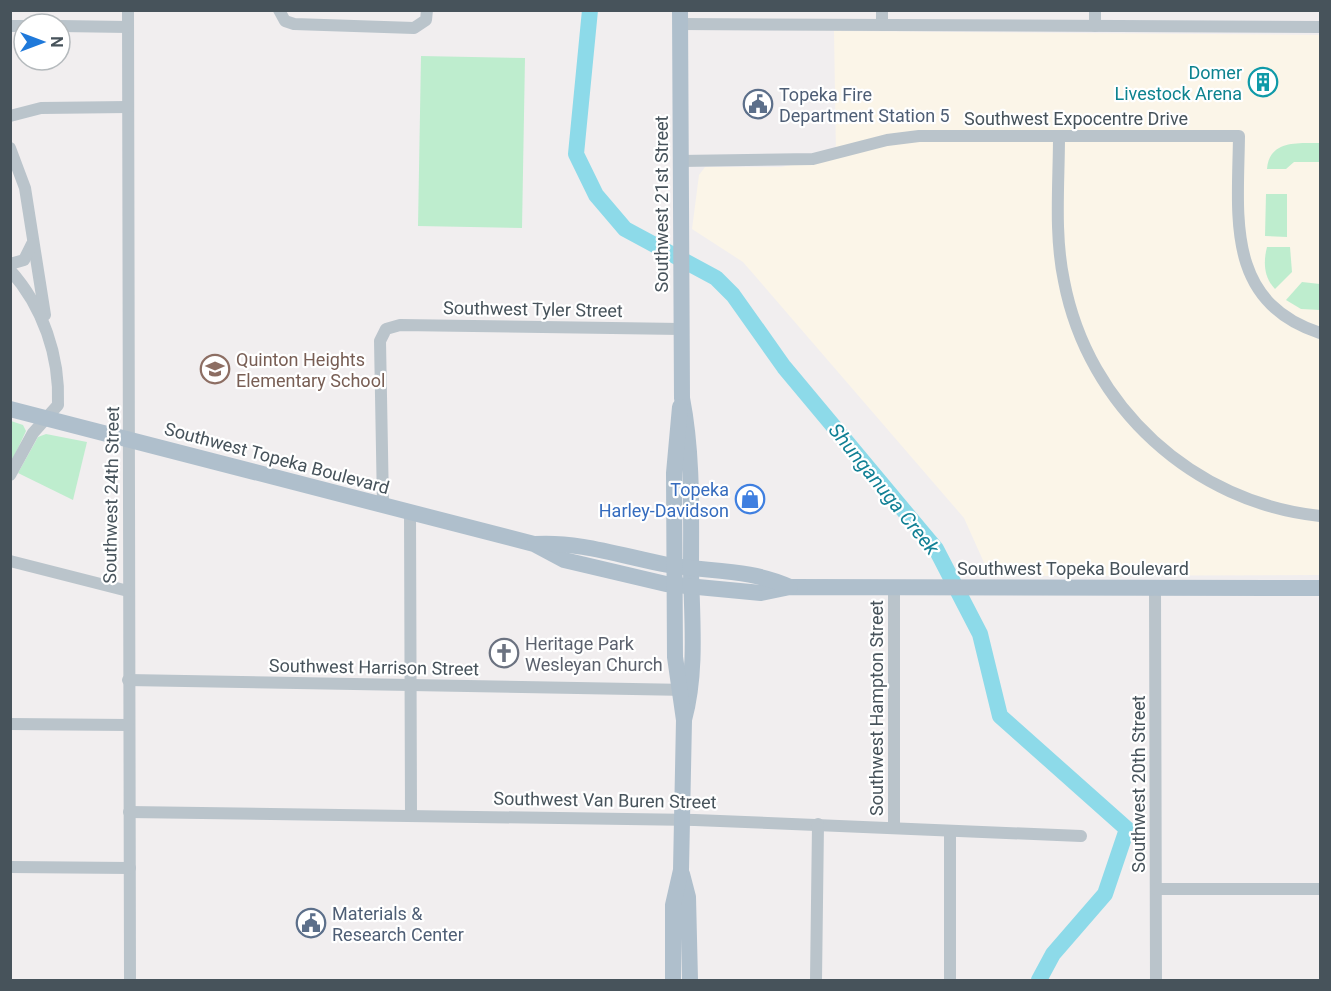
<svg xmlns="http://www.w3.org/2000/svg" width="1331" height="991" font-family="Roboto,sans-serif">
  <rect width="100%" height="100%" fill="#f1eeef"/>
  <path fill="#fbf5e8" d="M834 31 1320 35V575L990 576 964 518 743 262 692 229 699 175 705 167H781L836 156Z"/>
  <g fill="#beedce">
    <path d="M421 56 525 58 522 228 418 226Z"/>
    <path d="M1320 143V162H1294L1286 169H1267C1269 140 1298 143 1320 143Z"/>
    <path d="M1266 194H1287V237L1265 236Z"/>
    <path d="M1267 247H1290L1292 272 1275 289C1264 278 1263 262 1267 247Z"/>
    <path d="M1302 282 1320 284V310L1301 309 1286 300Z"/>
    <path d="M11 421 23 425 26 431 11 463Z"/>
    <path d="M46 434 87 442 73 500 18 473 38 437Z"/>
  </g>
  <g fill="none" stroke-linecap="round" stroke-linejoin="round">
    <path stroke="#8ddae9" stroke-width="16" d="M590 10 576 154 596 195 625 229 716 278 733 295 784 367 936 549 980 634 1000 716 1127 829 1105 894 1053 954 1039 980"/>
    <g stroke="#bac4cb" stroke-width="12">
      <path d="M128 10 130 980"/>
      <path d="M279 10 285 21 294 24 414 28 426 20 427 10"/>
      <path d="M882 10V25"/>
      <path d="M1095 10V26"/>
      <path d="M680 24 1320 27"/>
      <path d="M10 26H24"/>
      <path d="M60 26 128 27"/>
      <path d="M10 116 41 108 128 107"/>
      <path d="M1059 136C1059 184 1054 234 1064 281 1088 407 1194 503 1320 516"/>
      <path d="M10 148 25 188 45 315"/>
      <path d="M680 161 813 159 887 140 919 136H1239C1238 217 1225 302 1320 333"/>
      <path d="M10 264 24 260 32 244"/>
      <path d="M10 270C43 307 60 356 58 405L33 433 10 475"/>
      <path d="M383 505 380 341 386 329 400 325 681 329"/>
      <path d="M410 512 411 814"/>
      <path d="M10 561 128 591"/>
      <path d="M1155 587 1156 980"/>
      <path d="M128 680 688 690"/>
      <path d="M10 724 128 725"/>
      <path d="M129 812 695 820 1081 836"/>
      <path d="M894 828V588"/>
      <path d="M950 831V980"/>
      <path d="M10 867 130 868"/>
      <path d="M1156 889H1320"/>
      <path d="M816 980 818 824"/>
    </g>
    <g stroke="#afbfcc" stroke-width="16">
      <path d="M680 10 682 398C693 454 691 513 691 571 692 621 697 672 684 720"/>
      <path d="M10 409 534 544 564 560 666 584 761 593 790 587 1320 588"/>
      <path d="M535 544C579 541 625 557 668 565 710 572 751 569 790 587"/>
      <path d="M682 874 688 897 690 980"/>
      <path d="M673 980V905L681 870 684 720 675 657 674 473 680 407"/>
    </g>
  </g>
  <defs>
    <g id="building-ring" transform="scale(1.5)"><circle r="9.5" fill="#fff" stroke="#0f9aa8" stroke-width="1.5"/><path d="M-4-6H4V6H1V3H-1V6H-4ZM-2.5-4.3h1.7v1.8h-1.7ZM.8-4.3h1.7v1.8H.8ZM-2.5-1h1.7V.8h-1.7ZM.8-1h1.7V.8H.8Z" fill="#0f9aa8"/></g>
    <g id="civic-ring" transform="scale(1.5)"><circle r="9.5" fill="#fff" stroke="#5c6f8a" stroke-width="1.5"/><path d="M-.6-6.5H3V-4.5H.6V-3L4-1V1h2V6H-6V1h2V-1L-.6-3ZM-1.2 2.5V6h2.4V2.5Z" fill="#5c6f8a"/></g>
    <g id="school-ring" transform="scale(1.5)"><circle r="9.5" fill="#fff" stroke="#8d6e63" stroke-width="1.5"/><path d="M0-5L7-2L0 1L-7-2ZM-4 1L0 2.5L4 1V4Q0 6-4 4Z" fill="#8d6e63"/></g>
    <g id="shop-ring" transform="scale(1.5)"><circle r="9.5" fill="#fff" stroke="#3f7fe0" stroke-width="1.5"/><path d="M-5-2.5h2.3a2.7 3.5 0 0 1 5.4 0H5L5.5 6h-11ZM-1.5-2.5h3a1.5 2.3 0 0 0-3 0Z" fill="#3f7fe0"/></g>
    <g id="church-ring" transform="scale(1.5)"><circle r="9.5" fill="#fff" stroke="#6b7280" stroke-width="1.5"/><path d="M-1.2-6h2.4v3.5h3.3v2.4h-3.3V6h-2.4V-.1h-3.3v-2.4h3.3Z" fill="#6b7280"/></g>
  </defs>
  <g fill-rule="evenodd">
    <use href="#building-ring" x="1263" y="82"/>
    <use href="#civic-ring" x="758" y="104"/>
    <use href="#school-ring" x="215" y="369"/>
    <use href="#shop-ring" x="750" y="499"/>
    <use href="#church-ring" x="504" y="653"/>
    <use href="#civic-ring" x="311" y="923"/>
  </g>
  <g text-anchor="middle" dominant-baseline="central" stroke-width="4.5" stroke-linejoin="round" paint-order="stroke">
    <g font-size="18" fill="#0d838f" stroke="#fff" text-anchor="end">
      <text x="1242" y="72">Domer<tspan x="1242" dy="21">Livestock Arena</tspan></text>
    </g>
    <g font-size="18" fill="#4e5e75" stroke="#fff" text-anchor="start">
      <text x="779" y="94">Topeka Fire<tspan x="779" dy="21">Department Station 5</tspan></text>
      <text x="332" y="913">Materials &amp;<tspan x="332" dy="21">Research Center</tspan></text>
    </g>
    <g font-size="18" fill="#47535b" stroke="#fff">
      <text x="1076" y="118">Southwest Expocentre Drive</text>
      <text transform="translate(661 204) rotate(-90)">Southwest 21st Street</text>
      <text transform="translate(533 309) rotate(1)">Southwest Tyler Street</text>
      <text transform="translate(277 458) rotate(15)">Southwest Topeka Boulevard</text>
      <text transform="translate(111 495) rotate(-89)">Southwest 24th Street</text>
      <text x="1073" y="568">Southwest Topeka Boulevard</text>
      <text transform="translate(374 667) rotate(1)">Southwest Harrison Street</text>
      <text transform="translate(876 708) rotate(-90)">Southwest Hampton Street</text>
      <text transform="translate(1138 784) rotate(-90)">Southwest 20th Street</text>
      <text transform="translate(605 800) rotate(1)">Southwest Van Buren Street</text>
    </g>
    <g font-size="18" fill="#785e54" stroke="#fff" text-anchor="start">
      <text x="236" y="359">Quinton Heights<tspan x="236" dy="21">Elementary School</tspan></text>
    </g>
    <g font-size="18" fill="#366cbe" stroke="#fff" text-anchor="end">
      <text x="729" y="489">Topeka<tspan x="729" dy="21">Harley-Davidson</tspan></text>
    </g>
    <g font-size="18" fill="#5b616d" stroke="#fff" text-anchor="start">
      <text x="525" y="643">Heritage Park<tspan x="525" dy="21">Wesleyan Church</tspan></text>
    </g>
    <g font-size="20" font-style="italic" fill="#118095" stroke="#fff">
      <text transform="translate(884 489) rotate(51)">Shunganuga Creek</text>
    </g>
  </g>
  <rect width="1331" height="991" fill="none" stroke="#47535b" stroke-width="24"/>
  <g transform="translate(42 42) rotate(90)"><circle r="28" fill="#ffffff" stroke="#b5babd" stroke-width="1.5"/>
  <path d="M0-4.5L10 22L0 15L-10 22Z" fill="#1f79da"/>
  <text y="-9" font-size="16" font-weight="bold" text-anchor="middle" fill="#47535b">N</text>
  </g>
</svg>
